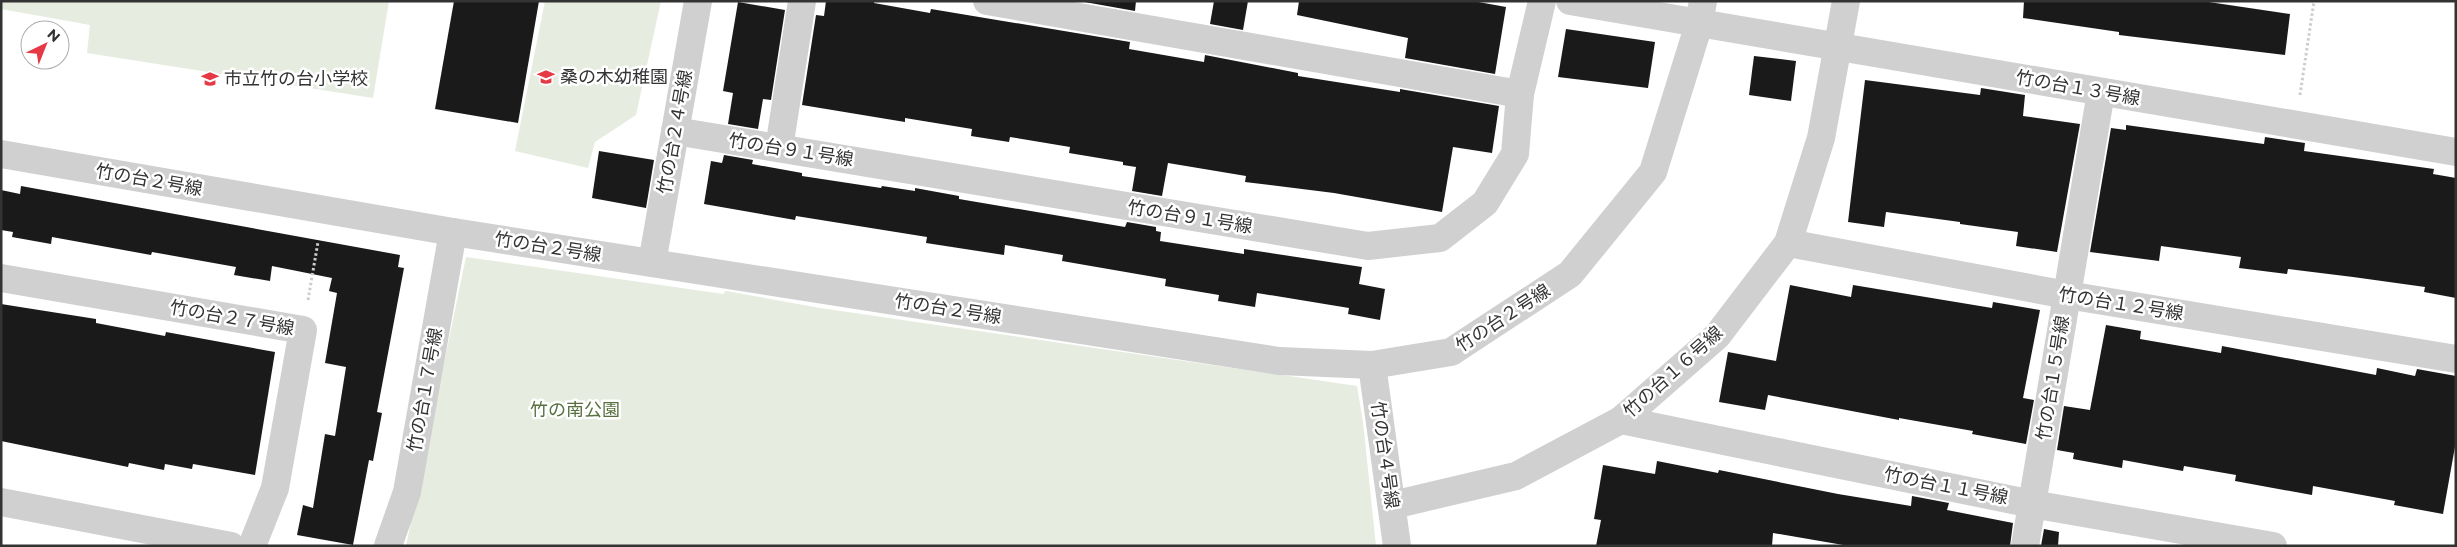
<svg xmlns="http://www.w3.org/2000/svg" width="2457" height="547" font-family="Montserrat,'Noto Sans JP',sans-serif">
  <rect width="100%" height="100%" fill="#fff"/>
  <g fill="#e6ecdf">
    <path d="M1 1H389L373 98 87 53 90 25 1 9Z"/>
    <path d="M545 1H661L636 115 595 142 588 168 515 151Z"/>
    <path d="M466 257 723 294 726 291 820 308 1357 386 1363 422 1376 546H406Z"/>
  </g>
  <g fill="#1a1a1a">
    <path d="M454 1H539L518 123 435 109Z"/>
    <path d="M826 1H874V3L930 13 931 9 1130 42 1129 49 1204 62 1205 55 1298 73V76L1400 92V89L1499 106 1492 153 1453 147 1442 212 1334 193 1245 182 1246 176 1168 163 1162 196 1132 191 1136 167 1123 165V162L1069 153 1070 147 1010 137 1009 142 971 136 972 129 905 118V122L802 105 816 15 824 16Z"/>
    <path d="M1079 1H1136L1135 11Z"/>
    <path d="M1214 1H1248L1243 30 1210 24Z"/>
    <path d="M1299 1H1473L1506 7 1495 74 1405 58 1408 38 1297 15Z"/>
    <path d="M2024 1H2202L2290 14 2285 55 2119 35V32L2023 18Z"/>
    <path d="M738 2 785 10 771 100 763 99 758 129 728 124 733 93 723 91Z"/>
    <path d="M1566 29 1655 42 1648 88 1558 77Z"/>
    <path d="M1754 56 1796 61 1791 101 1749 95Z"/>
    <path d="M1865 80 1980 95 1981 88 2025 95 2023 116 2080 124 2057 252 2016 246 2018 232 1960 224V222L1886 212 1884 227 1848 222Z"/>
    <path d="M2126 125 2264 144 2265 137 2305 143 2304 151 2434 169 2433 174 2456 178V298L2424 292 2425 287 2353 277 2288 269 2287 274 2239 268 2241 257 2161 246 2159 261 2090 252 2111 128 2126 130Z"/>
    <path d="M599 151 654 160 646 208 592 198Z"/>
    <path d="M724 155 753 160 752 164 802 173V176L881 188 882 186 915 191V188L959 196V199L1125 227 1127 222 1156 227V231L1161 232 1160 241 1244 254V249L1362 267 1359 284 1385 289 1380 320 1348 314 1349 308 1257 293 1255 307 1218 301 1219 295 1165 286 1166 279 1062 261 1063 255 1005 245 1004 255 926 243 927 237 796 216 795 220 704 204 711 161 722 163Z"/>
    <path d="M21 186 400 255 398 267 404 268 377 412 382 413 373 461 369 460 353 545 297 535 303 505 313 508 325 434 335 436 346 367 325 363 337 293 329 291 332 278 272 266 270 281 234 275 236 267 152 252 151 255 52 237 51 244 12 237 13 232 1 230V190L20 194Z"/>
    <path d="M1790 285 1851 297 1853 285 1992 308 1993 302 2040 310 2023 398 2034 400 2026 444 1972 434 1973 431 1899 418V420L1768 395 1765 410 1719 402 1728 352 1776 361Z"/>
    <path d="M1 304 96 319V323L165 336 166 332 275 352 255 475 193 464 192 469 165 464 164 470 129 463 128 467 1 441Z"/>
    <path d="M2106 325 2141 331 2140 339 2221 353 2222 346 2376 375 2377 368 2415 376 2417 369 2456 376V441L2443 514 2394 505 2395 501 2313 486 2312 495 2235 481 2236 475 2184 466 2183 471 2123 460 2122 468 2073 459 2074 453 2057 450 2064 406 2090 410Z"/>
    <path d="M1657 461 1718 473 1719 470 1838 494 1911 506 1912 496 1949 503 1947 510 2013 523 2010 546H1849L1773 533 1772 546H1596L1601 520 1594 519 1603 465 1655 474Z"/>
    <path d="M2044 529 2059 532 2058 546H2041Z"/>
  </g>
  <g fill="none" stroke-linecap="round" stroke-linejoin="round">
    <g stroke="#cdcdcd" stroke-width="3" stroke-dasharray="2.5 2.5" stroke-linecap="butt">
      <path d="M2300 95 2314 1"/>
      <path d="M308 300 318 242"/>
    </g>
    <g stroke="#d0d0d0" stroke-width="28">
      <path d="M987 1 1520 94"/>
      <path d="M1570 1 2456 152"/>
      <path d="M675 131 1368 246 1440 238 1485 203 1515 154 1520 94 1542 1"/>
      <path d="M779 148 802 1"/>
      <path d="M1 154 453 232 1279 361 1372 365 1451 352 1570 274 1653 172 1699 24 1703 1"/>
      <path d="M1788 243 2067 295 2456 359"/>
      <path d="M652 263 698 1"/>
      <path d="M1 278 303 330 275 488 252 546"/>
      <path d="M1372 365 1397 546"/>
      <path d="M1621 420 2032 504 2273 546"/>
      <path d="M1 502 231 546"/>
      <path d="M1393 505 1516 476 1621 420 1717 336 1788 243 1821 138 1846 1"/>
      <path d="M388 546 407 492 453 232"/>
      <path d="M2025 546 2101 92"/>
    </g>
  </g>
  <defs>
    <g id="school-bare" transform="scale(1.35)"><path d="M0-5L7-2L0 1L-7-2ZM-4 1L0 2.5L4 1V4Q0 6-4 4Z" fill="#e63946" stroke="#fff" stroke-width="2.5" paint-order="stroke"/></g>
  </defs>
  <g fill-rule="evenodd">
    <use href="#school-bare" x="546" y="77"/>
    <use href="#school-bare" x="210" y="79"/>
  </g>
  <g text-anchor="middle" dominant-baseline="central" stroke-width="5" stroke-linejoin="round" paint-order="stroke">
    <g font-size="18" fill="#333" stroke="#fff" text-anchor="start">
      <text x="560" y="77">桑の木幼稚園</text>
      <text x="224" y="79">市立竹の台小学校</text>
    </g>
    <g font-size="18" fill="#333" stroke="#fff">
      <text transform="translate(2078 88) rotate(10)">竹の台１３号線</text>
      <text transform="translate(675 132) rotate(-80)">竹の台２４号線</text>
      <text transform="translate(791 150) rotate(9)">竹の台９１号線</text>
      <text transform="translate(149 180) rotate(10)">竹の台２号線</text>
      <text transform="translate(1190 217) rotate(9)">竹の台９１号線</text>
      <text transform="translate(548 247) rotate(9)">竹の台２号線</text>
      <text transform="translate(2121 304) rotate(9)">竹の台１２号線</text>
      <text transform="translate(948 309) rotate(9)">竹の台２号線</text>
      <text transform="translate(232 318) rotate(10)">竹の台２７号線</text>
      <text transform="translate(1503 318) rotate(-33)">竹の台２号線</text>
      <text transform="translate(1673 372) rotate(-42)">竹の台１６号線</text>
      <text transform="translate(2053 378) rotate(-81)">竹の台１５号線</text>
      <text transform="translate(425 390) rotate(-80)">竹の台１７号線</text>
      <text transform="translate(1385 455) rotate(82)">竹の台４号線</text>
      <text transform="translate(1946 486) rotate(11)">竹の台１１号線</text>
    </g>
    <g font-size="18" fill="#56703f" stroke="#fff">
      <text x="575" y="410">竹の南公園</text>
    </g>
  </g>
  <rect width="2457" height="547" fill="none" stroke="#333333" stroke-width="5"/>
  <g transform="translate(45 45) rotate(43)"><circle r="24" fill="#ffffff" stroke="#adadad"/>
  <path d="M0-4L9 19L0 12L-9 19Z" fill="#e63946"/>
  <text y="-8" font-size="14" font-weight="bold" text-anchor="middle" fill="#333333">N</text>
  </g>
</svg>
